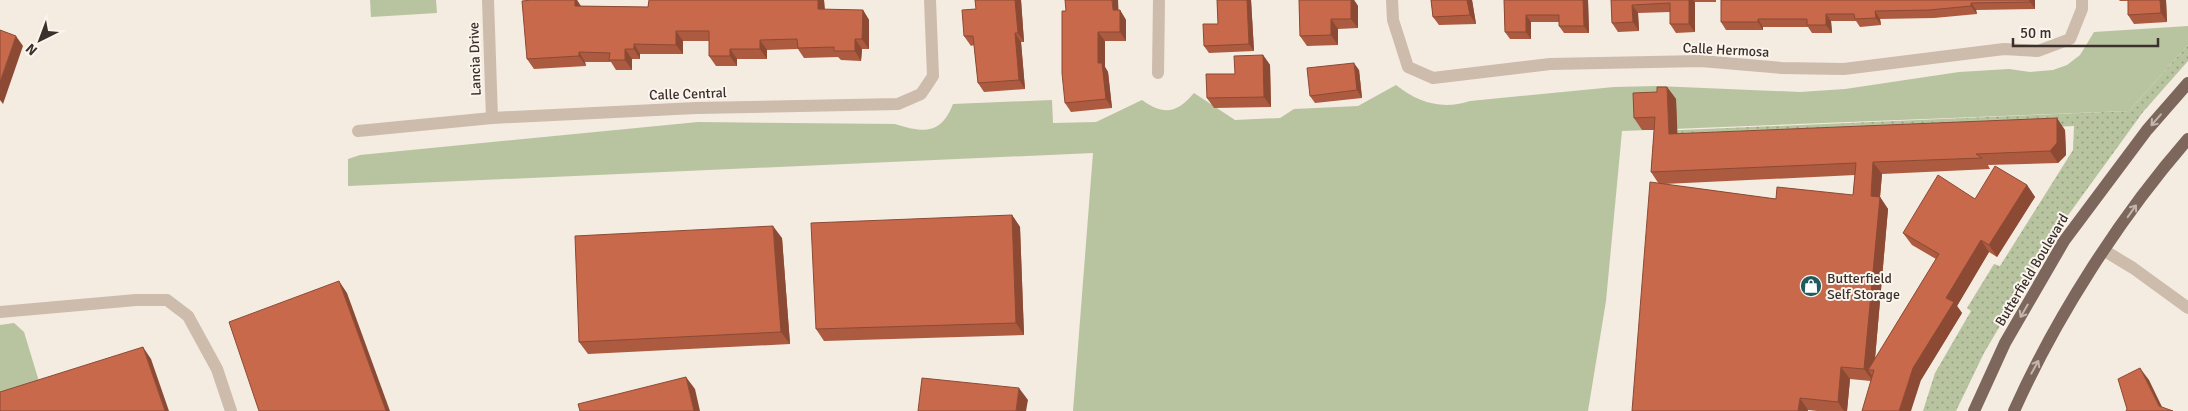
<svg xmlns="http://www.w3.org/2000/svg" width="2188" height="411" font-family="Signika,sans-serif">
  <defs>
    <pattern id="park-dots" width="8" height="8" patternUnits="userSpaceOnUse" patternTransform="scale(1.25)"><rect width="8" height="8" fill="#b8c4a0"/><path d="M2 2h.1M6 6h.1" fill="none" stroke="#97a083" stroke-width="1.8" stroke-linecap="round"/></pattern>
  </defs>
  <rect width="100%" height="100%" fill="#f4ebe1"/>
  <g fill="#b8c4a0">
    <path d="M370 0H436L437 13 371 17Z"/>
    <path d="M2188 26V45L2129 111 1622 131 1606 301 1588 411H1073L1093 153 348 186V159L360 155 698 122 895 124C923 133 941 135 953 104L1052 100 1053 123 1096 122 1142 100C1164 116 1177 113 1194 93L1235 120 1280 118 1294 109 1358 106 1396 85C1419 103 1442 110 1470 101L1614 87 1657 86 1800 92 1845 89 1959 72 2009 69 2030 72 2053 70 2067 65 2080 55 2094 32Z"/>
    <path d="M14 323 24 332 41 388 0 403V325Z"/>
  </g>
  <path fill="url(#park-dots)" d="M2188 45V61L2143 112 2053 236 1984 353 1956 411H1923L1935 373 1971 311 1967 308 1994 264 2000 266 2073 150 2074 126 1659 144 1658 131 2129 111Z"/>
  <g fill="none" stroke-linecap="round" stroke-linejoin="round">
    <g stroke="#cdbbac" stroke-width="12">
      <path d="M488 0 492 118"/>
      <path d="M1392 0 1393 20 1408 67 1433 78 1550 64 1701 61 1782 68 1844 69 2004 49 2038 51 2070 39 2082 9V0"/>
      <path d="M1158 73 1159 0"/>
      <path d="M358 131 492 118 696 108 898 104 921 94 933 76 930 0"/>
      <path d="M2105 251 2133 268 2188 308"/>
      <path d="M0 312 136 300H167L188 316 217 369 231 411"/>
    </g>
    <g stroke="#7d675c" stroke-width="12">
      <path d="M1974 411 2005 343 2064 241 2147 130 2188 83"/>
      <path d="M2014 411C2056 317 2120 217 2188 139"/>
    </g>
  </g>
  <g fill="#ac5a40" fill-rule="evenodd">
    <path d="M577 0 581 6 648 7 649 0H824L825 10H863L869 20V49H862L861 61 841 60 838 57 804 58 798 49 767 50V59H737V66H716L709 56V41H683V54H640V59H632V70H616L611 62H585L586 66 534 69 527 59Z"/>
    <path d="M1021 0 1024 42H1021L1025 89 984 92 978 83 974 45 971 46 964 36 976 9Z"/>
    <path d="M1217 0H1251L1254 51 1209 53 1204 46 1218 24Z"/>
    <path d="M1299 0H1354L1358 6V28L1338 29V45L1307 46 1300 36Z"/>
    <path d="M1431 0H1472L1476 24 1439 25 1433 17Z"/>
    <path d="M1504 0H1588L1589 33H1564L1559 26V22H1531V39H1510L1505 32Z"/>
    <path d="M1611 0H1716V2H1695V32L1676 33 1670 24V12L1638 13 1639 31 1618 32 1612 23Z"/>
    <path d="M1721 0H2035V9L1976 10 1977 14 1934 18 1880 19 1881 25 1860 27 1856 21H1831L1832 33H1812L1808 27H1763V30H1726L1721 22Z"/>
    <path d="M2119 0H2166L2167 22 2134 24 2128 15V1H2120Z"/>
    <path d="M1120 10 1126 20V41H1105V67L1108 72 1112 108 1071 112 1065 103 1066 11Z"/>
    <path d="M1263 55 1270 65 1271 107 1214 108 1207 98Z"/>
    <path d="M1359 70 1362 98 1315 103 1310 96Z"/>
    <path d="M1667 87 1676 99 1677 134 2065 130 2066 155 2058 163 1988 165 1990 169 1882 174 1880 197 1888 209 1875 359 1936 259 1912 245 1903 233 1975 199 2027 185 2035 197 1997 257 1989 252 1957 306 1962 313 1921 380 1871 381 1850 379 1847 411H1817L1808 410V411L1651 172 1654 130H1642L1634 118 1657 92ZM1855 175 1853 195 1776 199 1664 184Z"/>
    <path d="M1012 215 1020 227 1024 335 824 341 816 329Z"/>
    <path d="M782 238 790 344 588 354 579 342Z"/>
  </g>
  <g fill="#8c4a34">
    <path d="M575 0H577L581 7 575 6Z"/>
    <path d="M818 0H824L825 19 818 9Z"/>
    <path d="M1015 0H1021L1024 42 1018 33Z"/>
    <path d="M1112 0H1118L1119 20 1113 10Z"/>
    <path d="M1247 0H1251L1254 51 1249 44Z"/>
    <path d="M1347 0H1354L1358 6V28L1351 19Z"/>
    <path d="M1467 0H1472L1476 24 1470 15Z"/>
    <path d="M1583 0H1588L1589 33 1584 26Z"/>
    <path d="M1689 0H1693L1695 2V32L1689 24Z"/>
    <path d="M2030 0H2035V9L2030 2Z"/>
    <path d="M2160 0H2166L2167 22 2161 13Z"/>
    <path d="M1971 3 1976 10 1977 14 1971 6Z"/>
    <path d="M1632 5 1638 13 1639 31 1633 22Z"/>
    <path d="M863 10 869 20V49L862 39Z"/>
    <path d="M1120 10 1126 20V41L1120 32Z"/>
    <path d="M1875 11 1880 19 1881 25 1876 18Z"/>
    <path d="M1826 14 1831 21 1832 33 1826 25Z"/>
    <path d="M1526 15 1531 22V39L1526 32Z"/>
    <path d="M1331 19 1338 29V45L1331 35Z"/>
    <path d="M1758 19 1763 27V30L1758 22Z"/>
    <path d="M676 31 683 41V54L676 45Z"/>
    <path d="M1098 32 1105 41V67L1108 72 1112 108 1106 99 1098 63Z"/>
    <path d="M1015 33 1021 42 1025 89 1019 80Z"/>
    <path d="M16 36 23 46 3 104 0 100V82Z"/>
    <path d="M855 39 862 49 861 61 855 51Z"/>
    <path d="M760 40 767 50V59L760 49Z"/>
    <path d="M634 44 640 54V59L634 49Z"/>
    <path d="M625 49 632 59V70L625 60Z"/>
    <path d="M730 49 737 59V66L730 56Z"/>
    <path d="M579 52 585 62 586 66 579 56Z"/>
    <path d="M1263 55 1270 65 1271 107 1264 97Z"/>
    <path d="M1354 63 1359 70 1362 98 1357 90Z"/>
    <path d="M1667 87 1676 99 1678 146 1669 134Z"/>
    <path d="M2057 118 2065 130 2066 155 2058 163 2050 151Z"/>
    <path d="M1873 162 1882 174 1880 197 1888 209 1874 370H1868L1873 377V381L1864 369Z"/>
    <path d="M2027 185 2035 197 1997 257 1989 245Z"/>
    <path d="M1012 215 1020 227 1024 335 1016 323Z"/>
    <path d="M773 226 782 238 790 344 781 332Z"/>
    <path d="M1981 240 1989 252 1957 306 1962 313 1921 380 1911 411H1899L1913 368 1946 298Z"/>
    <path d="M339 281 347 293 390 411H386Z"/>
    <path d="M143 347 151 359 169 411H165Z"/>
    <path d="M1841 367 1850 379 1847 411H1844L1838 402Z"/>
    <path d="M2140 368 2149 380 2164 411 2159 406Z"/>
    <path d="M686 377 695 389 700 411H694Z"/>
    <path d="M1019 388 1028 400 1026 411H1016Z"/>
    <path d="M1800 398 1808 410V411H1798Z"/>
  </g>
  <g fill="#c8694b" stroke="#8c4a34">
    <path d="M532 0H575V6L648 7 649 0H818V9L863 10 862 39H855V51H834V47L798 48 797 39 760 40V49H730V56H709V31H676V45L634 44V49H625V60H609L610 53 579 52V56L527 59 522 1Z"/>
    <path d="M975 0H1015L1018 33H1015L1019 80 978 83 973 36H964L962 10 976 9Z"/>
    <path d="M1065 0H1112L1113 10H1120V32H1098V63H1102L1106 99 1065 103 1062 73V11H1066Z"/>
    <path d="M1217 0H1247L1249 44 1204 46 1203 24H1218Z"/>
    <path d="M1299 0H1351V19H1331V35L1300 36Z"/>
    <path d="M1431 0H1467L1470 15 1433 17Z"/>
    <path d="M1504 0H1583L1584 26H1559V15H1526V32H1505Z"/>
    <path d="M1611 0H1689V24H1670V3L1632 5 1633 22 1612 23Z"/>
    <path d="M1721 0H2030V2L1971 3V6L1929 10 1875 11 1876 18 1855 19 1854 14H1826V25H1807V19H1758V22H1721Z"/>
    <path d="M2128 0H2160L2161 13 2128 15Z"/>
    <path d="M0 30 16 36 0 82Z"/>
    <path d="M1263 55 1264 97 1207 98 1206 74H1235L1234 56Z"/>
    <path d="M1354 63 1357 90 1310 96 1307 68Z"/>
    <path d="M1657 87H1667L1669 134 2057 118V143L2050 151 1976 154 1982 158 1873 162 1871 196 1880 197 1864 369 1841 367 1838 402 1800 398 1798 411H1632L1650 182 1776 199 1777 187 1853 195 1856 163 1651 172 1655 117 1634 118 1633 93 1657 92Z"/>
    <path d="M1995 166 2027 185 1989 245 1981 240 1946 298 1954 302 1913 368 1899 411H1862L1874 370H1868L1939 254 1903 233 1938 175 1975 199Z"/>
    <path d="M1012 215 1016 323 816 329 811 223Z"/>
    <path d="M773 226 781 332 579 342 575 236Z"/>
    <path d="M339 281 386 411H259L229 322Z"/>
    <path d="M143 347 165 411H0V392Z"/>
    <path d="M2140 368 2159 406 2173 411H2126L2127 409 2118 379Z"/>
    <path d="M686 377 694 411H580L578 404Z"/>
    <path d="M922 378 1019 388 1016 411H918Z"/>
  </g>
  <defs><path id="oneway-shaft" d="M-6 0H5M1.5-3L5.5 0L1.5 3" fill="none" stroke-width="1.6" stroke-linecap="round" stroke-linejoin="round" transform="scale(1.25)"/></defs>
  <g stroke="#c2b5ac">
    <use href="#oneway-shaft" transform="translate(2156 120) rotate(131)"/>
    <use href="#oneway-shaft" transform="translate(2132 211) rotate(-55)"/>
    <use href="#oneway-shaft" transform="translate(2024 311) rotate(120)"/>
    <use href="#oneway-shaft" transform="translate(2035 367) rotate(-61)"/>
  </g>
  <defs>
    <g id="shop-disc" transform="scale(1.125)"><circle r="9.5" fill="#1f5a5e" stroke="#fbf5ee"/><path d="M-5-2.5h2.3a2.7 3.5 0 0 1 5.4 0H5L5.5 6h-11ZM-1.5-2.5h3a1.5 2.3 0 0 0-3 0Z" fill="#fff"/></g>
  </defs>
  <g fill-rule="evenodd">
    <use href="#shop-disc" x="1811" y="286"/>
  </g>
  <g text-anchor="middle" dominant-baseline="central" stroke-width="4" stroke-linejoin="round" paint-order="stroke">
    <g font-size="14" fill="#3b302b" stroke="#fbf5ee">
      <text transform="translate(1726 50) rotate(3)">Calle Hermosa</text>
      <text transform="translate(475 59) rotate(-92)">Lancia Drive</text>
      <text transform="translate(688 94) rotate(-2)">Calle Central</text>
      <text transform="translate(2032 270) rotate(-59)">Butterfield Boulevard</text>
    </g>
    <g font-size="14" fill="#3b302b" stroke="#fbf5ee" text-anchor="start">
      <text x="1827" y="278">Butterfield<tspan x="1827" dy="16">Self Storage</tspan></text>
    </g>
  </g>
  <g transform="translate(40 40) rotate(222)" stroke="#fbf5ee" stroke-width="4" paint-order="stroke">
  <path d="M0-4L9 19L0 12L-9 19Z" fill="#3b302b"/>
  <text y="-8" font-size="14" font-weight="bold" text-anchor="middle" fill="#3b302b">N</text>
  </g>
  <path d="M2013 38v8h145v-8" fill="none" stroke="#3b302b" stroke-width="2.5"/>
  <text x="2020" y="38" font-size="15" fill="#3b302b" stroke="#fbf5ee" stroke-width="4" paint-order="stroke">50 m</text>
</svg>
